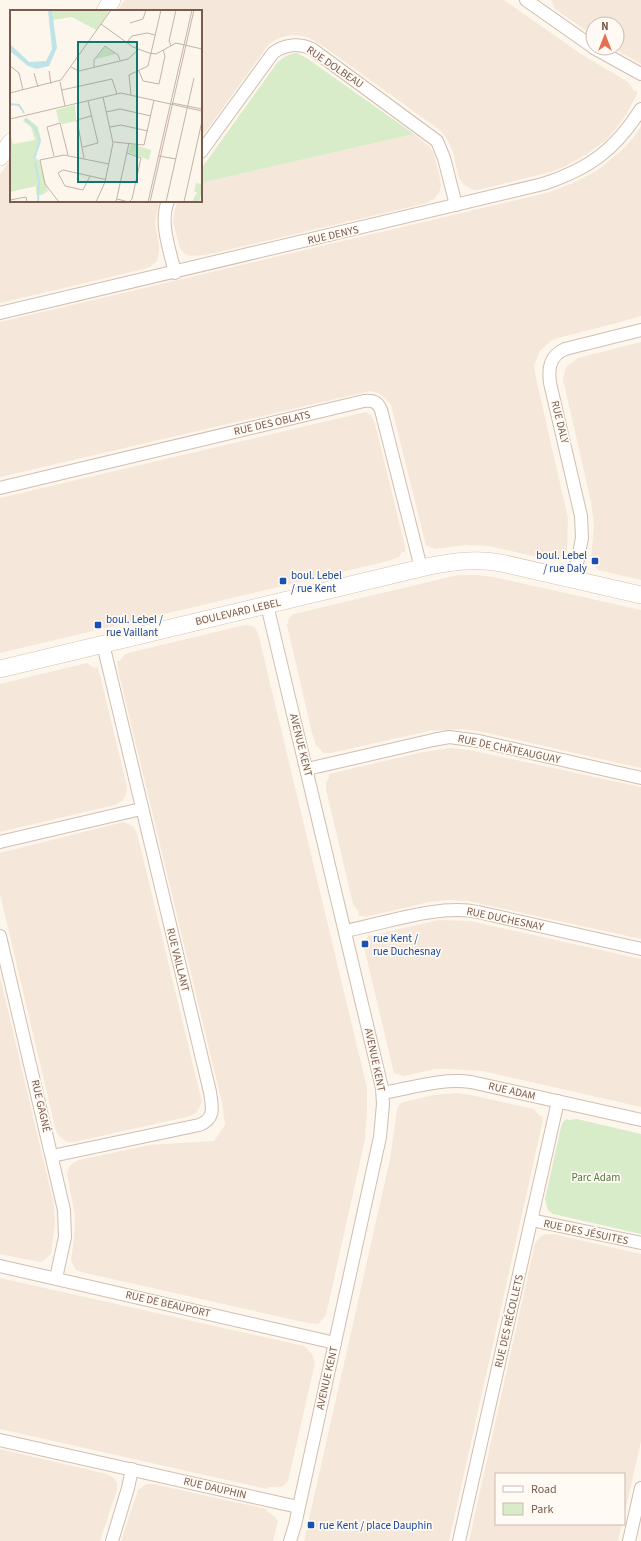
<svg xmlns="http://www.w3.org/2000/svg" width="641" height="1541" font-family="'Source Sans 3',sans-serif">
  <rect width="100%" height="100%" fill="#fdf6ec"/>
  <g fill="#f5e8da">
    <path d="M125 0H504L581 54 628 82 634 91H637V94L627 113 618 126 606 140 587 154 566 166 551 172 478 190H474L464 185 459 178 452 149 447 139 441 131 323 46 311 39 303 36 292 35 286 36 277 39 269 44 201 138V11H117Z"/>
    <path d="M551 0H641V64L613 48H617V24H593V35L555 9Z"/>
    <path d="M641 126V316L617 323 554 339 547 344 540 351 534 365 536 378 568 518 567 550 564 556 560 560 555 561 489 546 465 545 435 549 428 546H426L391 405 385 398 379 393 370 391 0 477V322L550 192 573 183 598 170 623 149 633 138Z"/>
    <path d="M414 134 430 147 434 154 439 174 441 185 439 193 434 199 427 203 206 255 190 256 184 253 180 248 173 222 174 213 177 203 178 201H201V183Z"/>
    <path d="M11 159V201H159L155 222 159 246V252L157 261 150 267 144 269 0 303V174Z"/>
    <path d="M641 342V580L598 570 592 562 591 559 594 526 591 502 563 379 566 367 578 358Z"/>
    <path d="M366 412 371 415 375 424 405 546V552H402L399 557 388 561 0 653V498Z"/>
    <path d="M458 575H476L493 577 641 610V768L478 731 462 729 429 731 331 753H322V751L316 745 312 733 287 625 289 618 294 614Z"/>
    <path d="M245 625 253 626 256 629 259 637 367 1088V1109L365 1139 326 1315 318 1324 308 1323 85 1273 76 1270 71 1260 74 1238 75 1216 67 1174 69 1167 73 1163 79 1160 149 1145 214 1141 225 1125V1123L222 1103 119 674 117 661H120L124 655 128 653Z"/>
    <path d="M87 663 94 668 97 667 99 671 127 787 126 795 122 801 115 805 0 832V684Z"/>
    <path d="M451 748 470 750 641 787V939L468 901 448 900 429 902 366 917 358 915 359 912 353 904 326 789V783L329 777V774L423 752Z"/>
    <path d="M123 822 128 824 134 827 138 837 202 1102 197 1112 191 1116 74 1142H67L60 1137 56 1131 0 894V853Z"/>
    <path d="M439 920 470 921 641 959V1107L483 1071 445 1069H435L404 1076 394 1073 363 943 368 936Z"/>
    <path d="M0 977 54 1205 55 1224 51 1253 46 1259 40 1262 0 1254Z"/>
    <path d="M456 1093 471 1095 534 1109 540 1116H542L543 1120 449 1541H304L390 1159 397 1109 400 1104 404 1102 434 1095Z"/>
    <path d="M546 1234H554L641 1254V1441L624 1516V1474H496V1524H622L618 1541H469L535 1243 541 1236Z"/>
    <path d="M0 1278 304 1346 312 1354 315 1363 288 1481 282 1487H268L267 1489 0 1429Z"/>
    <path d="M0 1449 107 1474 114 1478 117 1483V1490L100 1541H0Z"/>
    <path d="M147 1484H153L267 1509V1512L274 1516 278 1521 273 1541H121L138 1490Z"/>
  </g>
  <g fill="#d8ecc9">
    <path d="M297 53 308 59 414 134 201 183V169L277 63C283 57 288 54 297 53Z"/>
    <path d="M566 1119 569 1120 577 1119 641 1134V1234L553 1214 548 1210 545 1199 561 1127 563 1122Z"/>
  </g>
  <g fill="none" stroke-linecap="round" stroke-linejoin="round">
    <g stroke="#d1beb0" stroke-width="14">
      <g id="street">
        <path d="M526 0 593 47"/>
        <path d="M594 48 641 74"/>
        <path d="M201 152 273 53C285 44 299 43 312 49L437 141 444 158 456 205"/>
        <path d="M168 201C159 223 170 250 175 273"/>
        <path d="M0 313 543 184C589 169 615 150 641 109"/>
        <path d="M0 488 364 401C373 400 378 402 381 410L421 568"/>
        <path d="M574 579 582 538 581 516 550 383C548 367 550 356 565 349L641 330"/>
        <path d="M267 605 382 1088 383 1104 380 1137 295 1525 290 1541"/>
        <path d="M307 769 433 740 449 737 479 741 641 778"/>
        <path d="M0 842 141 809"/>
        <path d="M345 931C386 923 438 904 478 912L641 949"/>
        <path d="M0 936 64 1210 65 1237 56 1278"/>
        <path d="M383 1093C412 1088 441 1078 471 1082L641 1120"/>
        <path d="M52 1156 199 1125C216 1119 212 1106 210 1092L103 644"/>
        <path d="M531 1220 641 1243"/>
        <path d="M0 1266 335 1343"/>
        <path d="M0 1440 298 1507"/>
        <path d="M112 1541 128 1488 132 1469"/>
        <path d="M459 1541 558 1101"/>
        <path d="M629 1541 641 1488"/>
      </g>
    </g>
    <g stroke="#d6c0b0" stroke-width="18">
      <g id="secondary">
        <path d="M105 11 112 0"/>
        <path d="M0 157 11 142"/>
        <path d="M0 669 421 568C448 562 474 558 501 563L641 595"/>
      </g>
    </g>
    <use href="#street" stroke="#fff" stroke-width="12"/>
    <use href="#secondary" stroke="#fff" stroke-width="17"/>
  </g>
  <g fill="#1a4fb4" stroke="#fffaf3" stroke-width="1.5">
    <rect x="591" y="557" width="8" height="8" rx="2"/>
    <rect x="279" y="577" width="8" height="8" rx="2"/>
    <rect x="94" y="621" width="8" height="8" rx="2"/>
    <rect x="361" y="940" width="8" height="8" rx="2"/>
    <rect x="307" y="1521" width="8" height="8" rx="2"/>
  </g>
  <g text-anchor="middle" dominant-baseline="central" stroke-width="3.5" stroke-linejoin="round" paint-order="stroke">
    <g font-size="11" fill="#7a5c4d" stroke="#fffaf3">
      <text transform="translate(335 67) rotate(34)">RUE DOLBEAU</text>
      <text transform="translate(333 235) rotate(-13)">RUE DENYS</text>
      <text transform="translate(560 422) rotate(76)">RUE DALY</text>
      <text transform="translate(272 423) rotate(-13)">RUE DES OBLATS</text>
      <text transform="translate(238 612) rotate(-13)">BOULEVARD LEBEL</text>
      <text transform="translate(301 745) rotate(76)">AVENUE KENT</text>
      <text transform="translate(509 749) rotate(12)">RUE DE CHÂTEAUGUAY</text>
      <text transform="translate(505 919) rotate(12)">RUE DUCHESNAY</text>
      <text transform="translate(178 960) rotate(76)">RUE VAILLANT</text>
      <text transform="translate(375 1060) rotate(78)">AVENUE KENT</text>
      <text transform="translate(512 1091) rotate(13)">RUE ADAM</text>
      <text transform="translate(41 1106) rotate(77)">RUE GAGNÉ</text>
      <text transform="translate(586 1232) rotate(12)">RUE DES JÉSUITES</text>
      <text transform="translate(168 1304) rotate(13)">RUE DE BEAUPORT</text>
      <text transform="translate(509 1321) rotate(-77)">RUE DES RÉCOLLETS</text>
      <text transform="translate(327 1378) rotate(-77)">AVENUE KENT</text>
      <text transform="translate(215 1488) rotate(13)">RUE DAUPHIN</text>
    </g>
    <g font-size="11" fill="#164399" stroke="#fffaf3" text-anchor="start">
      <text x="587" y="555" text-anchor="end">boul. Lebel<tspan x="587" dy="13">/ rue Daly</tspan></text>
      <text x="291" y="575">boul. Lebel<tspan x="291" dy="13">/ rue Kent</tspan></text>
      <text x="106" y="619">boul. Lebel /<tspan x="106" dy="13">rue Vaillant</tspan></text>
      <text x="373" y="938">rue Kent /<tspan x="373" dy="13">rue Duchesnay</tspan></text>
      <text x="319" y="1525">rue Kent / place Dauphin</text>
    </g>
    <g font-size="11" fill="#537a41" stroke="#fffaf3">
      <text x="596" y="1177">Parc Adam</text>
    </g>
  </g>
  <g transform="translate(10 10)">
    <rect width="192" height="192" fill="#fdf6ec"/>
    <path d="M42 0H93L99 2 86 20 62 7 43 10ZM95 37 106 44 86 49ZM65 95 66 111 53 114 49 112 46 100ZM16 107 28 117 31 130 25 148 29 150 38 181 32 185H26V176L0 182V122L3 134 25 130 21 117 13 111ZM121 134 141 140 139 150 118 142ZM186 173 191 174V185L189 192H182L187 182H184Z" fill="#d8ecc9"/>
    <path d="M38 0H42L47 38 39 56 27 59 18 56 0 41V34L19 52 36 51 42 39Z" fill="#bfe3e8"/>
    <path fill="none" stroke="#bfe3e8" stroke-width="2" d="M0 94 9 95 14 103M15 109 25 118 30 131 24 149M25 153 29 170 28 192"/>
    <path fill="none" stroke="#c5b3a7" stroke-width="1" d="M120 13 133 9 136 0M91 14 123 37 139 43 146 44 166 33 192 39M117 32 122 26 137 23 145 25M161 36 159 31 166 0M0 56 9 63 13 80M61 57 69 61 118 49 128 40M84 57V50L95 36 108 45 110 50M39 61 41 74M129 61 133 71 149 74 155 46 153 40M24 63 28 77M50 72 55 96M52 80 102 69 107 84M0 83 51 70 101 0M121 85 119 65 138 56 151 0M162 93 192 99M96 102 110 99 141 106M0 109 111 83 192 101M100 117 111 115 138 121M104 132 134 135 144 90M73 137 88 133 78 91M44 146 37 117 50 113 58 145M149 146 166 149M74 148 67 110 81 106M80 166 73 180 55 176 48 163 53 160 80 166 93 169H96M107 189 119 192 122 189 131 148 117 143M0 190 16 187 17 192M49 192 35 174 30 150 54 145 99 154M86 192 95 172 103 133 93 87M106 192 119 133M138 192 182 0M140 192 184 0M156 192 184 68M174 192 192 111"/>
    <path fill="#0f766e" fill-opacity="0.15" stroke="#0f766e" stroke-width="2" d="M68 32H127V172H68Z"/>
    <rect width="192" height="192" fill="none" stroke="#7a5c4d" stroke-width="2"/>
  </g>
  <rect x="495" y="1473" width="130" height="52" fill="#fffaf3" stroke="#cabbb1"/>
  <rect x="503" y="1486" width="20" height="6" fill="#ffffff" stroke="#cabbb1"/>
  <text x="531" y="1493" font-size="12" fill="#7a5c4d">Road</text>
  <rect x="503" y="1503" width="20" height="12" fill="#d8ecc9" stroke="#cabbb1"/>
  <text x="531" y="1513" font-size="12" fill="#7a5c4d">Park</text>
  <g transform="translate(605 36)"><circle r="19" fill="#fffaf3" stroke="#cabbb1"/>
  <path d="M0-3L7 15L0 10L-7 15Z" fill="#e76f51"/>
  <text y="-6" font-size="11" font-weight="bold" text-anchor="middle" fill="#7a5c4d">N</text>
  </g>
</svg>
